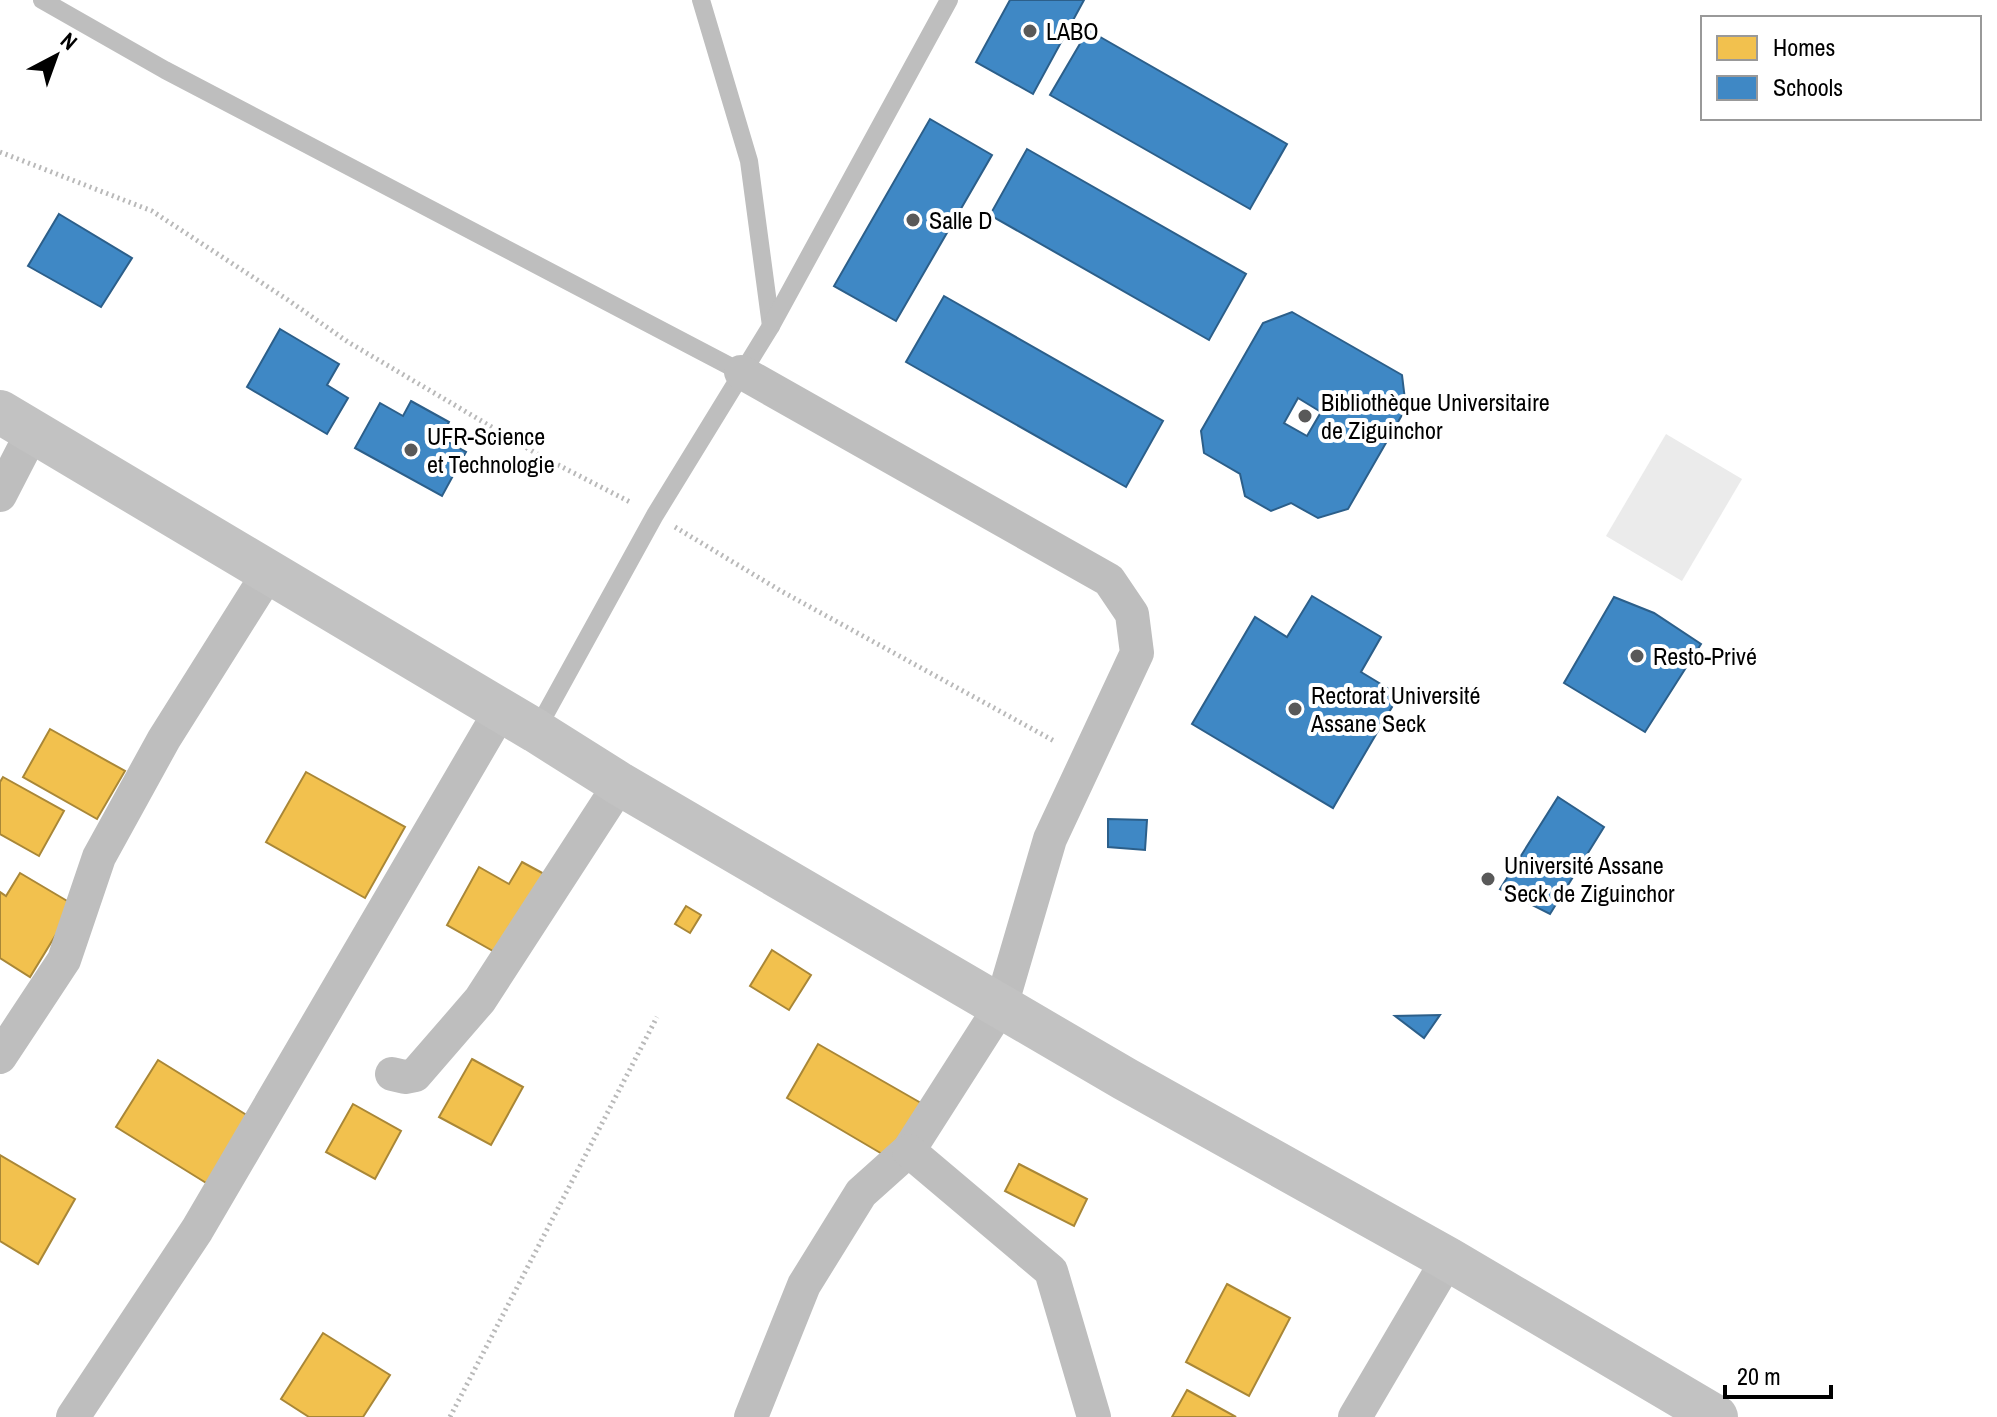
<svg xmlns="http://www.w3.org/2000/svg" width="1997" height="1417" font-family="'Archivo Narrow',sans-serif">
  <rect width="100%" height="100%" fill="#fff"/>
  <path fill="#ebebeb" d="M1666 434 1742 479 1682 581 1606 536Z"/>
  <g fill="#f2c14e" stroke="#a98737" stroke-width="2">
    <path d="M50 729 125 771 97 819 23 777Z"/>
    <path d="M306 772 405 827 365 898 266 842Z"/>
    <path d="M3 777 64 811 39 856 0 834V782Z"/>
    <path d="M522 862 546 875 500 955 447 925 479 867 509 884Z"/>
    <path d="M20 873 74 905 30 977 0 958V892L6 896Z"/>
    <path d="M686 906 701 915 690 933 675 924Z"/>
    <path d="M772 950 811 975 789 1010 750 986Z"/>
    <path d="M818 1044 921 1103 889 1158 787 1098Z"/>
    <path d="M472 1059 523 1087 491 1145 439 1117Z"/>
    <path d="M158 1060 253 1119 211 1186 116 1127Z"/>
    <path d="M353 1104 401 1131 375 1179 326 1152Z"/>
    <path d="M0 1155 75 1199 38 1264 0 1241Z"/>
    <path d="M1019 1164 1087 1199 1074 1226 1005 1191Z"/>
    <path d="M1227 1284 1290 1318 1249 1396 1186 1362Z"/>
    <path d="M323 1333 390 1375 363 1417H309L281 1399Z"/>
    <path d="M1187 1390 1236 1417H1172Z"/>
  </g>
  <g fill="#3f88c5" stroke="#2c5f8a" stroke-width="2" fill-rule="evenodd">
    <path d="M1010 0H1084L1033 94 976 62Z"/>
    <path d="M1088 30 1287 144 1250 209 1050 95Z"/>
    <path d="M930 119 992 155 896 321 834 286Z"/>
    <path d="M1027 149 1246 274 1209 340 990 215Z"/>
    <path d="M59 214 132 258 101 307 28 266Z"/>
    <path d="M944 296 1163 421 1126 487 906 362Z"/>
    <path d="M1292 312 1402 375 1406 408 1348 509 1318 518 1291 503 1271 511 1245 496 1240 474 1204 453 1201 431 1263 323ZM1298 398 1321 412 1307 436 1284 423Z"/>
    <path d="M280 329 339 364 327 385 348 398 327 434 247 387Z"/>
    <path d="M411 401 449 422 441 438 466 452 442 496 355 448 380 403 403 416Z"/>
    <path d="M1312 596 1381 637 1361 672 1399 695 1333 808 1192 724 1255 617 1287 637Z"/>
    <path d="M1614 597 1654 613 1701 644 1645 732 1564 683Z"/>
    <path d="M1558 797 1604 827 1550 914 1500 889Z"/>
    <path d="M1108 819 1147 820 1145 850 1108 847Z"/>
    <path d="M1440 1015 1424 1038 1395 1016Z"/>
  </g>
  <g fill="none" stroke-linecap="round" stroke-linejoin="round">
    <g stroke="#b9b9b9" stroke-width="5" stroke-dasharray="2 4" stroke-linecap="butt">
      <path d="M0 152 152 211 288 300 348 342 539 455 632 503"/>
      <path d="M675 527 781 591 1056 742"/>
      <path d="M450 1417 657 1017"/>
    </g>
    <g stroke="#bebebe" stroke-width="18">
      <path d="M42 0 165 70 741 372"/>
      <path d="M701 0 749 161 771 326"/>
      <path d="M536 731 655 515 771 326 949 0"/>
    </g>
    <g stroke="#bebebe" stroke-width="34">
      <path d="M741 372 1109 580 1132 614 1137 653 1050 839 1001 1006 909 1150 861 1193 804 1285 751 1417"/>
      <path d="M0 495 33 431"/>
      <path d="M0 1057 64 960 99 857 164 739 269 572"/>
      <path d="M392 1074 405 1077 415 1075 480 1000 620 784"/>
      <path d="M909 1151 1051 1271 1094 1417"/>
      <path d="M73 1417 197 1230 501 710"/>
      <path d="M1355 1417 1448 1259"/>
    </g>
    <path stroke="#c2c2c2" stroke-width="44" d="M0 412 536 731 620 784 1125 1079 1448 1259 1716 1417"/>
  </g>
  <g fill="#595959" stroke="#fff" stroke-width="3">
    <circle cx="1030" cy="31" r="8"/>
    <circle cx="913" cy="220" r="8"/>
    <circle cx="1305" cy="416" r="8"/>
    <circle cx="411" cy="450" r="8"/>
    <circle cx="1637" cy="656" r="8"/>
    <circle cx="1295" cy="709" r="8"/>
    <circle cx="1488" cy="879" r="8"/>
  </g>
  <g text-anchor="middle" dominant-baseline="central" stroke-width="8" stroke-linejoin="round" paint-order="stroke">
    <g font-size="24" fill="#000" stroke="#fff" text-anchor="start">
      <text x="1046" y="31">LABO</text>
      <text x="929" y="220">Salle D</text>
      <text x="1321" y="402">Bibliothèque Universitaire<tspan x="1321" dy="28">de Ziguinchor</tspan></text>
      <text x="427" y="436">UFR-Science<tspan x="427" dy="28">et Technologie</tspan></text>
      <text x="1653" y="656">Resto-Privé</text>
      <text x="1311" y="695">Rectorat Université<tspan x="1311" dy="28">Assane Seck</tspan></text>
      <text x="1504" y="865">Université Assane<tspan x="1504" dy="28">Seck de Ziguinchor</tspan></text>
    </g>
  </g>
  <rect x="1701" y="16" width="280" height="104" fill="#ffffff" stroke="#999999" stroke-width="2"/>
  <rect x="1717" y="36" width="40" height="24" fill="#f2c14e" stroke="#999999" stroke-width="2"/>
  <text x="1773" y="56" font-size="24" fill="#000000">Homes</text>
  <rect x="1717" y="76" width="40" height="24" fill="#3f88c5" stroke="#999999" stroke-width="2"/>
  <text x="1773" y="96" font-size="24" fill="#000000">Schools</text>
  <g transform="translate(56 56) rotate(41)" stroke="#ffffff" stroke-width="6" paint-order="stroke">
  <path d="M0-6L14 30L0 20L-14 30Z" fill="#000000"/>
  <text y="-12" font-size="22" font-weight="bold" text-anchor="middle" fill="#000000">N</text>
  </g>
  <path d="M1725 1385v12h106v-12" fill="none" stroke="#000000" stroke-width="4"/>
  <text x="1737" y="1385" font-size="24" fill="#000000" stroke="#ffffff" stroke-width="6" paint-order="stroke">20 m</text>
</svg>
